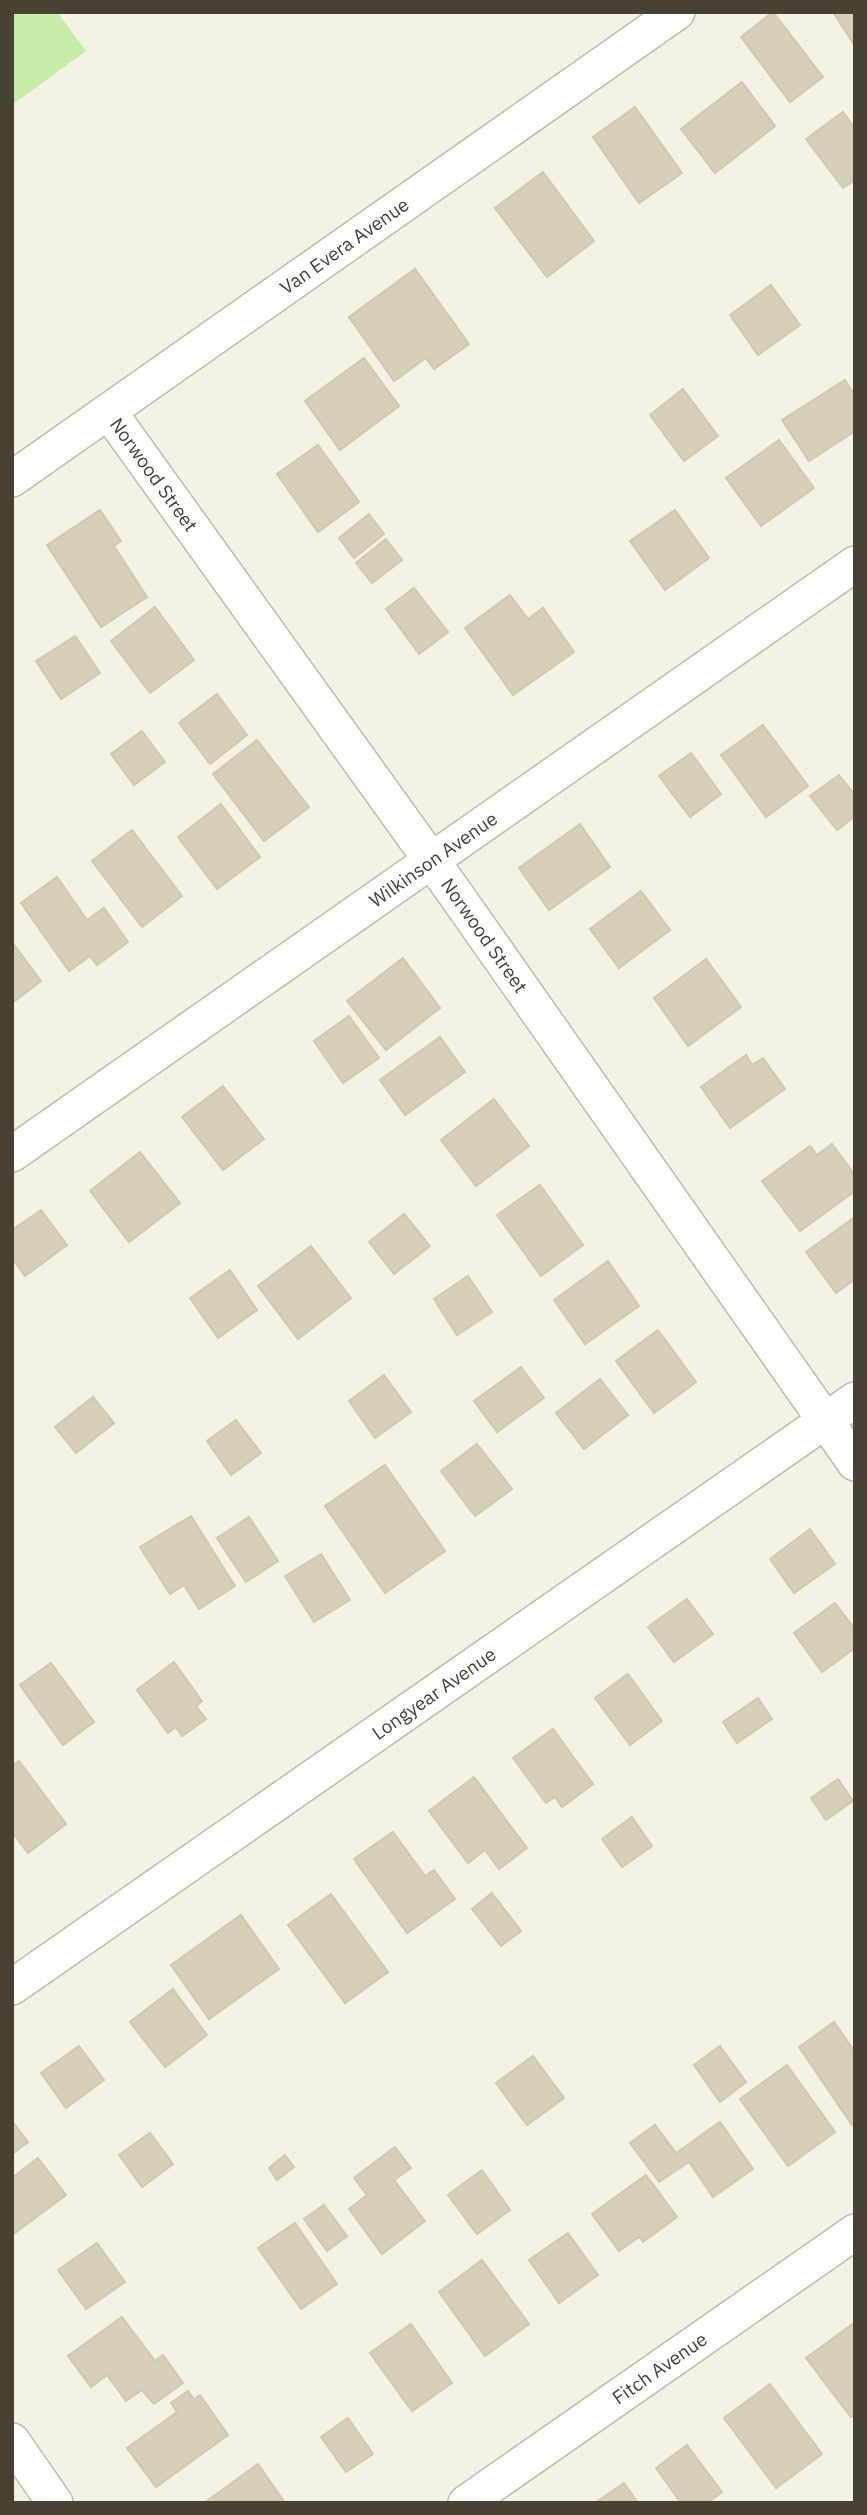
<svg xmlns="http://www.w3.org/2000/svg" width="867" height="2515" font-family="'IBM Plex Sans',sans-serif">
  <rect width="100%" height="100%" fill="#f4f1e5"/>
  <path fill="#c7ecaa" d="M12 12H57L86 51 12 105Z"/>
  <g fill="#d7cfba" stroke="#d2c8ac" stroke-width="2">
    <path d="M773 12 823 77 790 102 741 37Z"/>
    <path d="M833 12H855V46Z"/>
    <path d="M742 82 775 126 715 173 681 129Z"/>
    <path d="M635 107 682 173 639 203 593 137Z"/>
    <path d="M843 112 855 129V180L843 188 806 139Z"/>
    <path d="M543 172 594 241 547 277 495 208Z"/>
    <path d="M415 269 469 344 434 369 426 358 394 381 349 317Z"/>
    <path d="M771 285 800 325 758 355 730 315Z"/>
    <path d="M364 358 399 406 340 450 305 401Z"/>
    <path d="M845 380 855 396V431L809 461 782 420Z"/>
    <path d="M683 389 718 436 684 461 650 415Z"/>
    <path d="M779 440 814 488 761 526 726 478Z"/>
    <path d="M318 445 359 502 318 532 277 474Z"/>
    <path d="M100 510 121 541 114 546 147 597 101 627 47 545Z"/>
    <path d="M675 510 709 558 665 590 630 541Z"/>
    <path d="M369 514 384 534 354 558 339 538Z"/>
    <path d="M386 539 402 560 372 583 356 563Z"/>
    <path d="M414 588 448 632 419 654 386 609Z"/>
    <path d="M510 595 528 619 543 608 574 652 513 695 465 628Z"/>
    <path d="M155 607 194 660 150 693 111 641Z"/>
    <path d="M75 636 100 673 61 699 36 661Z"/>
    <path d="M217 694 247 735 210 764 179 723Z"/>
    <path d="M763 725 808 786 766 817 721 755Z"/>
    <path d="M142 731 165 762 134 785 111 754Z"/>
    <path d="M257 740 309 807 264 841 213 774Z"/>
    <path d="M691 753 721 794 690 817 659 776Z"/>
    <path d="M839 775 855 795V816L837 830 810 796Z"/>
    <path d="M221 804 260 857 217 889 178 837Z"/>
    <path d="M580 824 610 867 549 910 519 868Z"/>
    <path d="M132 830 182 896 142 927 92 861Z"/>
    <path d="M57 877 87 920 104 908 128 942 97 965 90 956 69 971 21 903Z"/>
    <path d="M641 891 670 930 619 968 590 929Z"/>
    <path d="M12 942 41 981 12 1003Z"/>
    <path d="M403 958 440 1008 386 1050 347 1001Z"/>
    <path d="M706 959 741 1007 688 1046 654 998Z"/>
    <path d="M349 1016 379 1058 343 1083 314 1041Z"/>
    <path d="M440 1037 465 1072 405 1115 380 1080Z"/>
    <path d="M746 1055 752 1065 763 1058 785 1089 730 1128 701 1087Z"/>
    <path d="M223 1086 264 1139 223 1170 182 1117Z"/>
    <path d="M494 1099 529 1146 476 1186 441 1140Z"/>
    <path d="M832 1144 855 1175V1191L800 1231 762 1181 810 1146 817 1155Z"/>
    <path d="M140 1152 180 1203 129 1242 90 1191Z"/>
    <path d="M540 1185 583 1245 541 1276 497 1215Z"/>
    <path d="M41 1210 67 1245 25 1276 12 1258V1230Z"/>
    <path d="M404 1214 430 1246 394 1274 369 1242Z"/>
    <path d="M855 1217V1279L836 1293 806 1252Z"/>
    <path d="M311 1246 351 1298 298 1339 258 1286Z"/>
    <path d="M608 1261 639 1306 585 1344 554 1300Z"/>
    <path d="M230 1270 257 1310 218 1338 190 1298Z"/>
    <path d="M468 1276 492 1312 457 1335 434 1299Z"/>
    <path d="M658 1330 696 1382 654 1413 616 1361Z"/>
    <path d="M521 1367 544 1398 497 1432 474 1401Z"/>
    <path d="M384 1375 411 1412 375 1438 349 1401Z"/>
    <path d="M600 1379 628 1415 584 1449 556 1413Z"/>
    <path d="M93 1397 114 1423 76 1453 55 1427Z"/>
    <path d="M236 1420 261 1453 231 1475 207 1441Z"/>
    <path d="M477 1444 512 1489 475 1516 441 1471Z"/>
    <path d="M385 1465 445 1551 385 1593 325 1506Z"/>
    <path d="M191 1516 235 1586 199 1609 184 1585 170 1594 140 1547Z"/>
    <path d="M249 1517 278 1561 246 1582 217 1538Z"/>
    <path d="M810 1529 835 1564 794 1593 770 1559Z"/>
    <path d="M321 1554 350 1600 314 1622 285 1576Z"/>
    <path d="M687 1599 713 1634 674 1662 648 1627Z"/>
    <path d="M835 1603 855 1629V1648L822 1672 794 1633Z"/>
    <path d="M174 1662 202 1701 196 1706 206 1719 182 1736 176 1727 168 1733 137 1690Z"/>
    <path d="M51 1663 94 1722 63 1745 20 1685Z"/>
    <path d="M628 1674 662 1721 630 1745 595 1698Z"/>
    <path d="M758 1698 772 1719 737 1743 723 1722Z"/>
    <path d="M553 1729 593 1784 562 1807 555 1797 546 1803 513 1758Z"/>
    <path d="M19 1761 66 1824 28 1853 12 1832V1766Z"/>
    <path d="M474 1777 527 1848 499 1869 485 1850 468 1863 429 1811Z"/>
    <path d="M838 1779 853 1801 826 1820 811 1798Z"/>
    <path d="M632 1817 652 1846 622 1867 602 1839Z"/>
    <path d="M393 1832 425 1876 434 1870 455 1899 407 1933 354 1859Z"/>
    <path d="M492 1893 521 1931 501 1946 472 1909Z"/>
    <path d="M331 1894 388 1972 345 2003 288 1925Z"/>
    <path d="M241 1915 279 1969 209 2019 171 1965Z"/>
    <path d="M173 1989 207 2035 165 2067 130 2022Z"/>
    <path d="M834 2022 855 2052V2123L852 2125 799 2047Z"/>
    <path d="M79 2046 104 2080 66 2108 41 2073Z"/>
    <path d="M720 2046 746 2082 720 2102 694 2065Z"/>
    <path d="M533 2056 564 2098 527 2125 496 2083Z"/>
    <path d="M787 2065 835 2132 788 2166 740 2099Z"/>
    <path d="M12 2121 28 2142 12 2154Z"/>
    <path d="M720 2122 753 2169 713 2197 689 2162 659 2182 630 2143 655 2125 676 2153Z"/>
    <path d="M150 2133 173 2164 142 2187 119 2155Z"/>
    <path d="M395 2147 411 2168 394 2180 425 2221 382 2254 349 2209 367 2195 354 2178Z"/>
    <path d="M285 2155 294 2167 277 2180 269 2168Z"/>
    <path d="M38 2158 66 2195 12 2235V2178Z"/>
    <path d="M482 2170 510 2210 477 2234 448 2195Z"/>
    <path d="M646 2175 677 2217 643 2242 639 2237 619 2251 592 2214Z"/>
    <path d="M324 2205 347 2236 327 2251 304 2219Z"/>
    <path d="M295 2223 337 2284 301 2309 258 2248Z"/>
    <path d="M568 2233 598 2275 559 2303 529 2260Z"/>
    <path d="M97 2243 125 2282 86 2309 58 2270Z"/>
    <path d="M482 2260 529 2324 485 2356 439 2292Z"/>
    <path d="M122 2317 155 2361 163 2355 183 2383 154 2404 142 2390 126 2401 107 2375 91 2387 68 2356Z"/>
    <path d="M854 2323 855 2414 851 2417 806 2358Z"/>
    <path d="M411 2324 452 2383 412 2411 370 2353Z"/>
    <path d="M770 2384 822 2454 776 2488 724 2418Z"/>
    <path d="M188 2391 194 2399 200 2395 228 2435 156 2487 127 2448 177 2412 171 2403Z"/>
    <path d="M348 2418 373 2454 346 2472 321 2437Z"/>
    <path d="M687 2445 722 2492 707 2503H681L656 2468Z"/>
    <path d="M258 2464 285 2503H204Z"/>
    <path d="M624 2483 638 2503H595Z"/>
  </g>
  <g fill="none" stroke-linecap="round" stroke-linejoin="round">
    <g stroke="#c1bba7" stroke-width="38">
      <g id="minor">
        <path id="s1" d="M109 412 454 892 855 1463"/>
        <path id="s2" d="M12 479 677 12"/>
        <path id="s3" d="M12 1154 855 564"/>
        <path id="s4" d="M12 1987 855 1400"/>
        <path d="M12 2441 55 2503"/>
        <path id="s5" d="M466 2503 855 2232"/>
      </g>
    </g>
    <use href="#minor" stroke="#fff" stroke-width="35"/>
  </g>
  <g text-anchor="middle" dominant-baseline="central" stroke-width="7" stroke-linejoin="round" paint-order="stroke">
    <g font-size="19" fill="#484234" stroke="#fff">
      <text stroke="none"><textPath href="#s2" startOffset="406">Van Evera Avenue</textPath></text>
      <text stroke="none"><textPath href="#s1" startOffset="77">Norwood Street</textPath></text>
      <text stroke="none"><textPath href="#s3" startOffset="514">Wilkinson Avenue</textPath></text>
      <text stroke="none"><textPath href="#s1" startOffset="644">Norwood Street</textPath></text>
      <text stroke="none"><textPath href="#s4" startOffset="514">Longyear Avenue</textPath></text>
      <text stroke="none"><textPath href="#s5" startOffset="236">Fitch Avenue</textPath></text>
    </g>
  </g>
  <rect width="867" height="2515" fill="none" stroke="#484234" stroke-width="28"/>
</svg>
